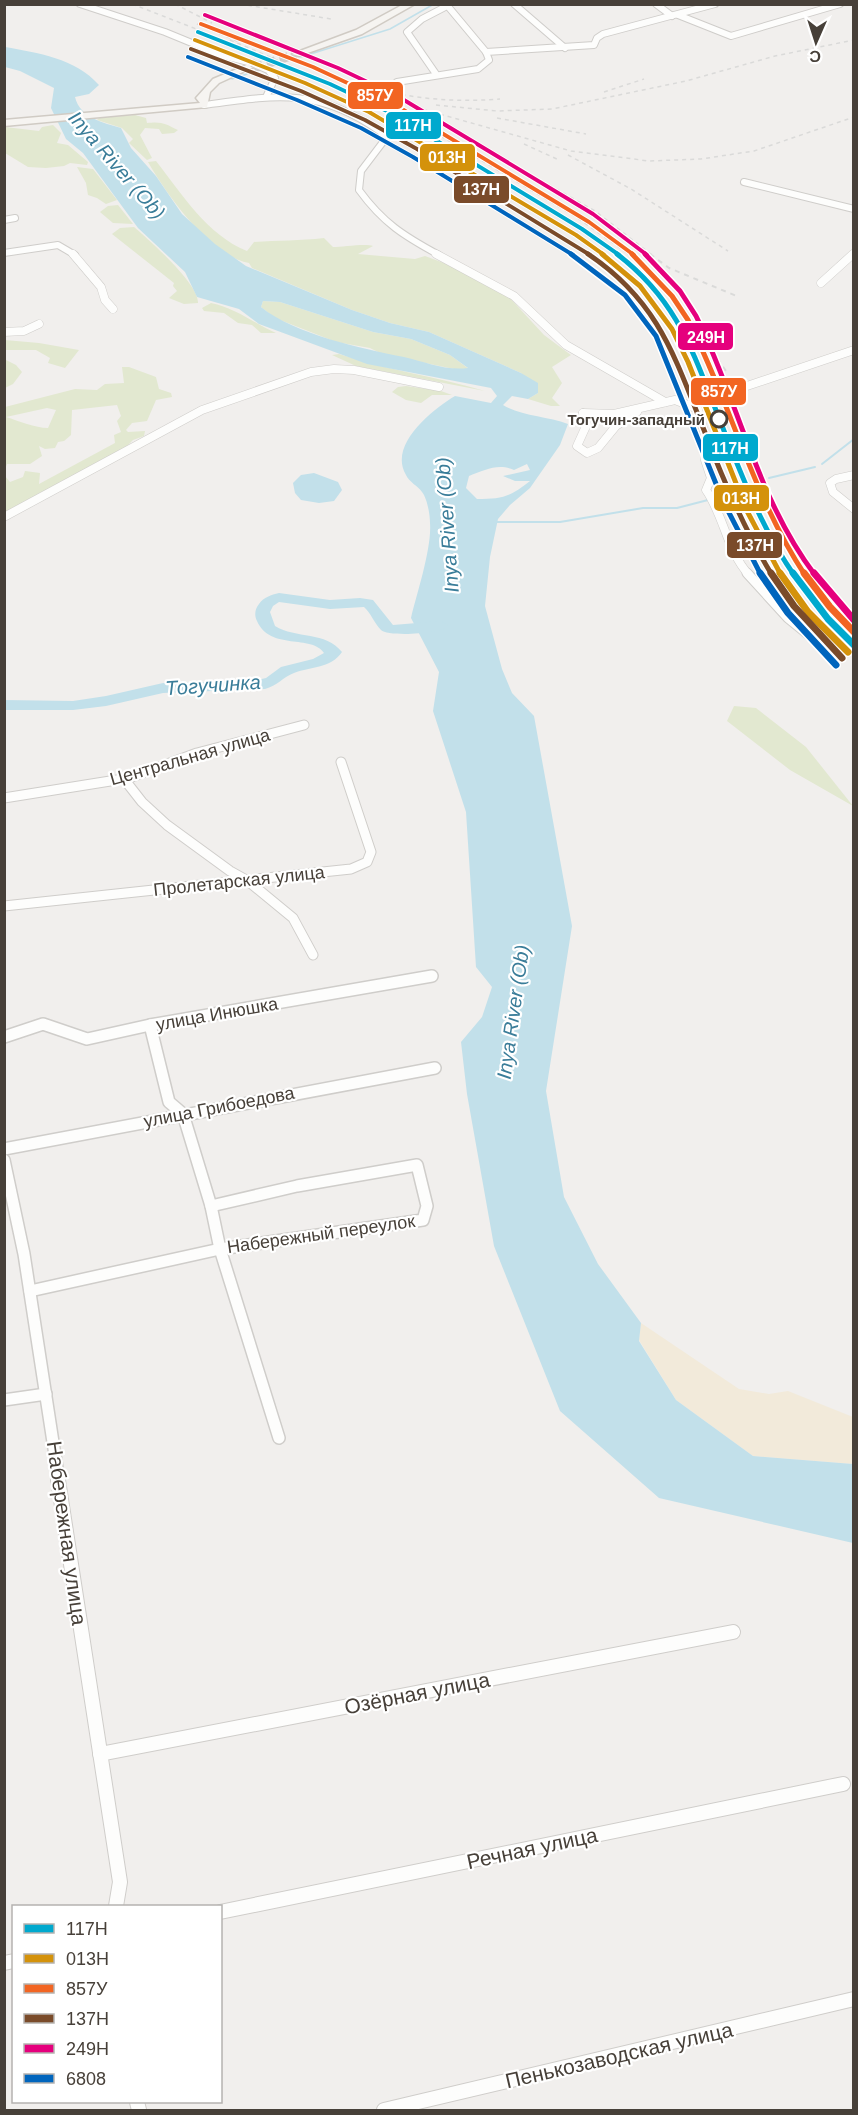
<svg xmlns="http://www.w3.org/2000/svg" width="858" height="2115" font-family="Arial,sans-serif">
  <rect width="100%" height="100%" fill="#f1efed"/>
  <g fill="#e2e8d0" fill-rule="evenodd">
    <path d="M135 115 146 118 147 123C162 121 166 124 178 130L174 133 162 134 159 129 145 128 140 135 152 158 147 160 129 143 133 139 122 128 97 120 99 118Z"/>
    <path d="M53 125 61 133 57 143 68 145 88 162 87 165 70 163 64 166 46 168 28 167 5 153V127L39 131 42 127Z"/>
    <path d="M156 161C182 194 207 235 247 251L254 242C278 240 300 241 324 238L333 247C342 247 366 243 373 246L358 254 415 259 425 256 452 266 509 297 544 335 571 355 552 367 562 383 552 398 560 406H551L528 399 538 393 521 373 429 332 390 323 352 310 252 268 249 263C210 256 167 195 148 162Z"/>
    <path d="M77 167 93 169 117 200 106 204 97 198 88 195 86 183Z"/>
    <path d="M118 205 133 224 113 223 100 212 108 206Z"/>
    <path d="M134 227C149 240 199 284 198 303L184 304 169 298 177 291 173 286 174 283 112 234 120 228Z"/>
    <path d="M263 301 280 302 373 332 411 339 450 355 469 369H454L382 354 370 348 336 342 275 318 261 307Z"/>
    <path d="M211 303C236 308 253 323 276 333H261L252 325 238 323 224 313 204 311 202 308Z"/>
    <path d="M5 340 39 343 79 350 65 368 48 363 50 358 36 350H5Z"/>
    <path d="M339 354C387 370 437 377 485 391L356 366 332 355Z"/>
    <path d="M4 359 16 365 22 372 13 384 5 388Z"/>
    <path d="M122 367H129L156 377 159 389 171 393 172 397 156 400 147 421 132 423 126 430 128 432 145 431 144 436 133 440 127 446 5 512V476L10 482 23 477 25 471 40 473 39 484 115 443 114 435 121 432 117 421 121 416 117 405 72 410 71 435 64 441 58 442 55 448 45 449 39 446 42 456 30 464H7L5 469V407L75 389 97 390 105 384 124 383ZM47 408 56 410 48 428C35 428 19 421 6 417Z"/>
    <path d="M406 386 441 391 452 395H432L421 403 406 400 392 392 398 387Z"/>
    <path d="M734 706 756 708 806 747 853 806 790 770 727 721Z"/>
  </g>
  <path fill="#f2eada" d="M641 1323 739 1389 769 1394 788 1391 853 1417V1464L753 1456 676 1400 639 1340Z"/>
  <g fill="#c2e0ea" fill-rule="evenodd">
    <path d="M5 47C38 53 75 58 99 85L89 94 75 97C80 118 104 123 121 128L131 148 156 176 182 214 215 244 246 266 352 310 390 323 429 332 521 373 538 383V393L528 399 512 396 503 405C521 416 547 416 568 424L560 445 530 488 510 505 498 519 490 557 485 606 502 669 512 693 534 716 572 926 546 1091 564 1197 598 1264 641 1323 639 1341 676 1400 753 1456 853 1464V1543L659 1498 560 1411 494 1246 467 1094 461 1042 482 1017 492 987 476 967 466 812 433 711 439 672 411 618C417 593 432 548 430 523 430 514 427 498 422 492 418 486 409 482 406 475 388 445 432 410 455 396L491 403 497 396 491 388 367 364 259 324 239 309 197 297 185 272 138 228 83 153 66 139 51 108 54 88 20 71 5 67ZM263 301 280 302 373 332 411 339 450 355 468 368C446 371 426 362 404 357 363 349 294 334 261 307ZM527 464 530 470 503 476 515 481H530C510 497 502 499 477 499L466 488 469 476C485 470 498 463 514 470Z"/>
    <path d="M314 473 338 482 342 490 334 501 319 503 301 500 295 493 293 483 301 475Z"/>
  </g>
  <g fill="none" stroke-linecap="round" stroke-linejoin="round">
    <g stroke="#c2e0ea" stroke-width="1.5">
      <path d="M301 57 390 29 434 4"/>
      <path d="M232 79 247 74"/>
    </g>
    <g stroke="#c2e0ea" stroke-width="2">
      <path d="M822 464 854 439"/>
      <path d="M769 478 815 467"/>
      <path d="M716 497 722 482H727"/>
      <path d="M496 522H560L643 508H677L708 500"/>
    </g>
    <path fill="#c2e0ea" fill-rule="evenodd" d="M279 593 330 600 360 598 373 600 393 625 441 621 449 626C442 634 388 637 381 630 374 623 371 613 364 607L330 609 279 602 273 606 270 612 275 626C296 639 326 631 342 652 330 669 312 666 294 673 283 677 277 686 265 689L163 693 106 706 73 710H4V700L73 701 106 696 163 683 253 681 266 678 281 667 313 659 324 653C312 634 270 651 257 621 254 615 255 609 259 604 264 597 271 595 279 593Z"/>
    <path stroke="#cfccc9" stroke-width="9" stroke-dasharray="9 4.5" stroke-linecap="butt" d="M254 68 296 54"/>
    <g stroke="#cfcdca" stroke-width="8">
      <g id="street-far4">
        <path d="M80 4 165 32 221 55 252 63"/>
        <path d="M514 4 565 48"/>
        <path d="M656 4 672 16"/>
        <path d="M678 15 731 36 840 4"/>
        <path d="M486 52 594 45 597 38 603 34 715 4"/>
        <path d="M436 74 407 32 422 19 447 6"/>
        <path d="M397 82 478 69 489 60 486 52 446 4"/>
        <path d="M267 95 275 78 268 70"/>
        <path d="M204 105C276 95 318 87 381 132L383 142 361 171 359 190C383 223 404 236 439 255"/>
        <path d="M744 182 854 209"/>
        <path d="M4 220 15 218"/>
        <path d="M4 253 58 245 75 255"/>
        <path d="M852 255 854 253"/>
      </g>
    </g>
    <g stroke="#cfcdca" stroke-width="9">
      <g id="street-far3">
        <path d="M73 254 101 287 105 300 113 309"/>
        <path d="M436 254 514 296 566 345 665 402"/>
        <path d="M821 283 853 254"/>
        <path d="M4 332 24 331 39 324"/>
        <path d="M747 386 854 350"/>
        <path d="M583 413 614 414 675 400 698 409 708 447 705 460 711 478 706 490C724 516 727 551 749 575"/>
        <path d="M583 413 587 424 577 446 587 453 598 448 616 426 637 412"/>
        <path d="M854 475 836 479 830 483 833 492 854 509"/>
        <path d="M4 517 202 410 311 372 334 369 354 370 439 387"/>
      </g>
    </g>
    <g stroke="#cfcdca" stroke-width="11">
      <g id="street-far2">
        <path d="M747 573 788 618 831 653"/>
        <path d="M124 779 142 802 167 825 230 871 248 881 293 918 313 955"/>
        <path d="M4 798 129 778 197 753 304 725"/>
        <path d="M4 906 351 869 367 862 371 852 341 762"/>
      </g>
    </g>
    <g stroke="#cfcdca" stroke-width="14">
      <g id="street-far1">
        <path d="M150 1025 169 1102 183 1114 211 1206 220 1249 279 1438"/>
        <path d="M4 1037 43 1024 87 1039 150 1025 432 976"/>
        <path d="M4 1149 435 1068"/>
        <path d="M4 1160 24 1254 59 1481"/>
        <path d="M30 1291 220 1249 423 1220 427 1206 417 1165 297 1186 211 1206"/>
        <path d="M4 1400 46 1394"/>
      </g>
    </g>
    <g stroke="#cfcdca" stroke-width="16">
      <g id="street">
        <path d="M58 1480 120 1882 116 1906"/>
        <path d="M100 1754 733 1632"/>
        <path d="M220 1912 843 1784"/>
        <path d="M4 1963 14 1961"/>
        <path d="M137 2102 139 2110"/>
        <path d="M384 2110 854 1999"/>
      </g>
    </g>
    <g stroke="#d0cbc4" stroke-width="3">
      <g id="secondary">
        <path d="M404 4H415L362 34 299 56 292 54 356 30Z"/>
        <path d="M249 64 256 66 219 83 210 92 207 107 4 126V120L200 103 196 98 213 79Z"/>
      </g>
    </g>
    <use href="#street-far4" stroke="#fdfdfc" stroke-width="6"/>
    <use href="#street-far3" stroke="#fdfdfc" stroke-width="8"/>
    <use href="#street-far2" stroke="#fdfdfc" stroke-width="9"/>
    <use href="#street-far1" stroke="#fdfdfc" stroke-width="11"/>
    <use href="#street" stroke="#fdfdfc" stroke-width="14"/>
    <use href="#secondary" fill="#f6f4f1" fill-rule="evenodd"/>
    <g stroke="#dadad9" stroke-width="1.5" stroke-dasharray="4 4" stroke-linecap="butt">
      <path d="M132 4 204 32"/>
      <path d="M175 4 212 23"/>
      <path d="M240 4 331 19"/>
      <path d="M197 24 239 42"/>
      <path d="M230 40 404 114 576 217 630 255"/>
      <path d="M355 83C403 98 450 103 500 99"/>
      <path d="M604 92 644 79"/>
      <path d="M386 99 571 151 649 161 701 159 754 151 854 117"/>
      <path d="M436 105 497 111 552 109 686 81 775 56 854 40"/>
      <path d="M431 118 595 211 652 255"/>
      <path d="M497 118 586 134"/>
      <path d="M524 144 559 160"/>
      <path d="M568 155 631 189 728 251"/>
    </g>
    <g stroke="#dadad9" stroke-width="2" stroke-dasharray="5 5" stroke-linecap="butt">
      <path d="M628 254C667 285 687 317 708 361"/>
      <path d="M650 254 669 268 739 297"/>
      <path d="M706 342 726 371"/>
    </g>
    <g stroke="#cfcdca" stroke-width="8" stroke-linecap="butt">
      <path id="street-bridge" d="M252 63 268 70"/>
    </g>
    <use href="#street-bridge" stroke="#fdfdfc" stroke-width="6"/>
    <g stroke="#fff" stroke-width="6">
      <path id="rail-1-far2" d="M198 32 330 84 391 113 582 229 619 255"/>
    </g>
    <g stroke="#fff" stroke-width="8">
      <path id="rail-1-far1" d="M617 254C677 300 692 350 719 418 740 472 761 527 794 575"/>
    </g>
    <g stroke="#fff" stroke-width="10">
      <path id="rail-1" d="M793 573 828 619 854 645"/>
    </g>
    <g stroke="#fff" stroke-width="6">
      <path id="rail-2-far2" d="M195 40 305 83 369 112 576 235 604 255"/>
    </g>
    <g stroke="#fff" stroke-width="8">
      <path id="rail-2-far1" d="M602 254 640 286 672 329 688 362 747 511 781 575"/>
    </g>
    <g stroke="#fff" stroke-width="10">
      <path id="rail-2" d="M780 573 808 612 848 652"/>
    </g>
    <g stroke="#fff" stroke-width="6">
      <path id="rail-3-far2" d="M201 24 313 67 397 106 589 222 634 255"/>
    </g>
    <g stroke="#fff" stroke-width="8">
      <path id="rail-3-far1" d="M632 254 672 296 688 320C731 404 752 495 805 575"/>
    </g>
    <g stroke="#fff" stroke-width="10">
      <path id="rail-3" d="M804 573 830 607 854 632"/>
    </g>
    <g stroke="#fff" stroke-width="6">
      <path id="rail-4-far2" d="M191 49 301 91 365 120 417 149 590 255"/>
    </g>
    <g stroke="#fff" stroke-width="8">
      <path id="rail-4-far1" d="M588 254C658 301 674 355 704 430 723 480 744 529 772 575"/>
    </g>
    <g stroke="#fff" stroke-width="10">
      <path id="rail-4" d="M771 573 794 606 842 658"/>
    </g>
    <g stroke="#fff" stroke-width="6">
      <path id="rail-5-far2" d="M205 15 338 68 399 97 593 214 647 255"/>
    </g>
    <g stroke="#fff" stroke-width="8">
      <path id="rail-5-far1" d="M645 254 680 291 696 316C738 400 757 499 815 575"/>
    </g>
    <g stroke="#fff" stroke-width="10">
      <path id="rail-5" d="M814 573 854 620"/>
    </g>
    <g stroke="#fff" stroke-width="6">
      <path id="rail-6-far2" d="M188 57 297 100 361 128 413 157 573 255"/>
    </g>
    <g stroke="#fff" stroke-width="8">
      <path id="rail-6-far1" d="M571 254 625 295 656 336 723 501 761 575"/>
    </g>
    <g stroke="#fff" stroke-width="10">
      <path id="rail-6" d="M760 573 788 613 836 665"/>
    </g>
    <use href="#rail-1-far2" stroke="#00a9ce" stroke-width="4"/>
    <use href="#rail-1-far1" stroke="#00a9ce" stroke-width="5"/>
    <use href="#rail-1" stroke="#00a9ce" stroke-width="7"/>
    <use href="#rail-2-far2" stroke="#d4920b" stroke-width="4"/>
    <use href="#rail-2-far1" stroke="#d4920b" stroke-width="5"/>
    <use href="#rail-2" stroke="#d4920b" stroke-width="7"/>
    <use href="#rail-3-far2" stroke="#f26522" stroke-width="4"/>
    <use href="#rail-3-far1" stroke="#f26522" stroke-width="5"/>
    <use href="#rail-3" stroke="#f26522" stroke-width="7"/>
    <use href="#rail-4-far2" stroke="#7a4b2a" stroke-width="4"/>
    <use href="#rail-4-far1" stroke="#7a4b2a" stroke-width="5"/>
    <use href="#rail-4" stroke="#7a4b2a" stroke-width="7"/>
    <use href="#rail-5-far2" stroke="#e5007d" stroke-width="4"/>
    <use href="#rail-5-far1" stroke="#e5007d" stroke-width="5"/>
    <use href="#rail-5" stroke="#e5007d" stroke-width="7"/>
    <use href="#rail-6-far2" stroke="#0065bd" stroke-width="4"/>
    <use href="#rail-6-far1" stroke="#0065bd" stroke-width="5"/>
    <use href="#rail-6" stroke="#0065bd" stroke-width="7"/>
  </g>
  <circle fill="#fff" stroke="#474039" stroke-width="3" cx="719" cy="419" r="8"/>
  <g text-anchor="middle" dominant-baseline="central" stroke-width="4.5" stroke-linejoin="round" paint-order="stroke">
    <g font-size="15" font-weight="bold" fill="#474039" stroke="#fff" text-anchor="end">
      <text x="705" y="419">Тогучин-западный</text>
    </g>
    <g font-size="18" fill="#474039" stroke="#fff">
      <text transform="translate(190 757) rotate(-16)">Центральная улица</text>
      <text transform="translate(239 881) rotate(-6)">Пролетарская улица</text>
      <text transform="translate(217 1014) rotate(-10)">улица Инюшка</text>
      <text transform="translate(219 1107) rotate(-11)">улица Грибоедова</text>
      <text transform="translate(321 1234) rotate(-8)">Набережный переулок</text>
    </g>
    <g font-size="20" font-style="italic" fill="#3a7d99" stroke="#fff">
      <text transform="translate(117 165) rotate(49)">Inya River (Ob)</text>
      <text transform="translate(447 525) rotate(-94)">Inya River (Ob)</text>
      <text transform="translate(213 685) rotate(-4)">Тогучинка</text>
      <text transform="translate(513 1012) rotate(-82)">Inya River (Ob)</text>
    </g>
    <g font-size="21" fill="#474039" stroke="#fff">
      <text transform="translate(67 1533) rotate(82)">Набережная улица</text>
      <text transform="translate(417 1693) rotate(-11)">Озёрная улица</text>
      <text transform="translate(532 1848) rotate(-12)">Речная улица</text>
      <text transform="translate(619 2055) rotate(-13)">Пенькозаводская улица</text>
    </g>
  </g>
  <g stroke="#fff" stroke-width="2">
    <rect x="347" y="81" width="57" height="29" rx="6" fill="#f26522"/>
    <rect x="385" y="111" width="57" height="29" rx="6" fill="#00a9ce"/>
    <rect x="419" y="143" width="57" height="29" rx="6" fill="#d4920b"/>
    <rect x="453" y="175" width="57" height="29" rx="6" fill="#7a4b2a"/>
    <rect x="677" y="322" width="57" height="29" rx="6" fill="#e5007d"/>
    <rect x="690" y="377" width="57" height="29" rx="6" fill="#f26522"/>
    <rect x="702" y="433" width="57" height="29" rx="6" fill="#00a9ce"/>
    <rect x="713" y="484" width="57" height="28" rx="6" fill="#d4920b"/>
    <rect x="726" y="531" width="57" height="28" rx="6" fill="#7a4b2a"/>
  </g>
  <g font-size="16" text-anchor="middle" font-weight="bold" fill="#fff">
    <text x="375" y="101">857У</text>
    <text x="413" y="131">117Н</text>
    <text x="447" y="163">013Н</text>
    <text x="481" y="195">137Н</text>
    <text x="706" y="343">249Н</text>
    <text x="719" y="397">857У</text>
    <text x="730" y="454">117Н</text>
    <text x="741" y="504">013Н</text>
    <text x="755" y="551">137Н</text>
  </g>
  <rect width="858" height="2115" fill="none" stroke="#474039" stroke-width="12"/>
  <rect x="12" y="1905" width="210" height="198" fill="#ffffff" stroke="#b5b3b0" stroke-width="1.5"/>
  <rect x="24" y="1924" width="30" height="9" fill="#00a9ce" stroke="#b5b3b0" stroke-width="1.5"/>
  <text x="66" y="1935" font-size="18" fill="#474039">117Н</text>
  <rect x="24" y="1954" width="30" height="9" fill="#d4920b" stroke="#b5b3b0" stroke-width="1.5"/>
  <text x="66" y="1965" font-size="18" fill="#474039">013Н</text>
  <rect x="24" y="1984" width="30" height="9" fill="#f26522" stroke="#b5b3b0" stroke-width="1.5"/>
  <text x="66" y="1995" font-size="18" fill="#474039">857У</text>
  <rect x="24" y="2014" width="30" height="9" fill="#7a4b2a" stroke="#b5b3b0" stroke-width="1.5"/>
  <text x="66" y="2025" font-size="18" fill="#474039">137Н</text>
  <rect x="24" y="2044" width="30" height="9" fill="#e5007d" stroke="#b5b3b0" stroke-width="1.5"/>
  <text x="66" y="2055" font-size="18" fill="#474039">249Н</text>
  <rect x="24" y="2074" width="30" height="9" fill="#0065bd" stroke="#b5b3b0" stroke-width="1.5"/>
  <text x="66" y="2085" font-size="18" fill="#474039">6808</text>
  <g transform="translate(816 42) rotate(183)" stroke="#ffffff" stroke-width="4.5" paint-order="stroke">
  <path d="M0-4.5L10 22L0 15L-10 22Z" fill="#474039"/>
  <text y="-9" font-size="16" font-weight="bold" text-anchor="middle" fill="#474039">С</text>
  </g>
</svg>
